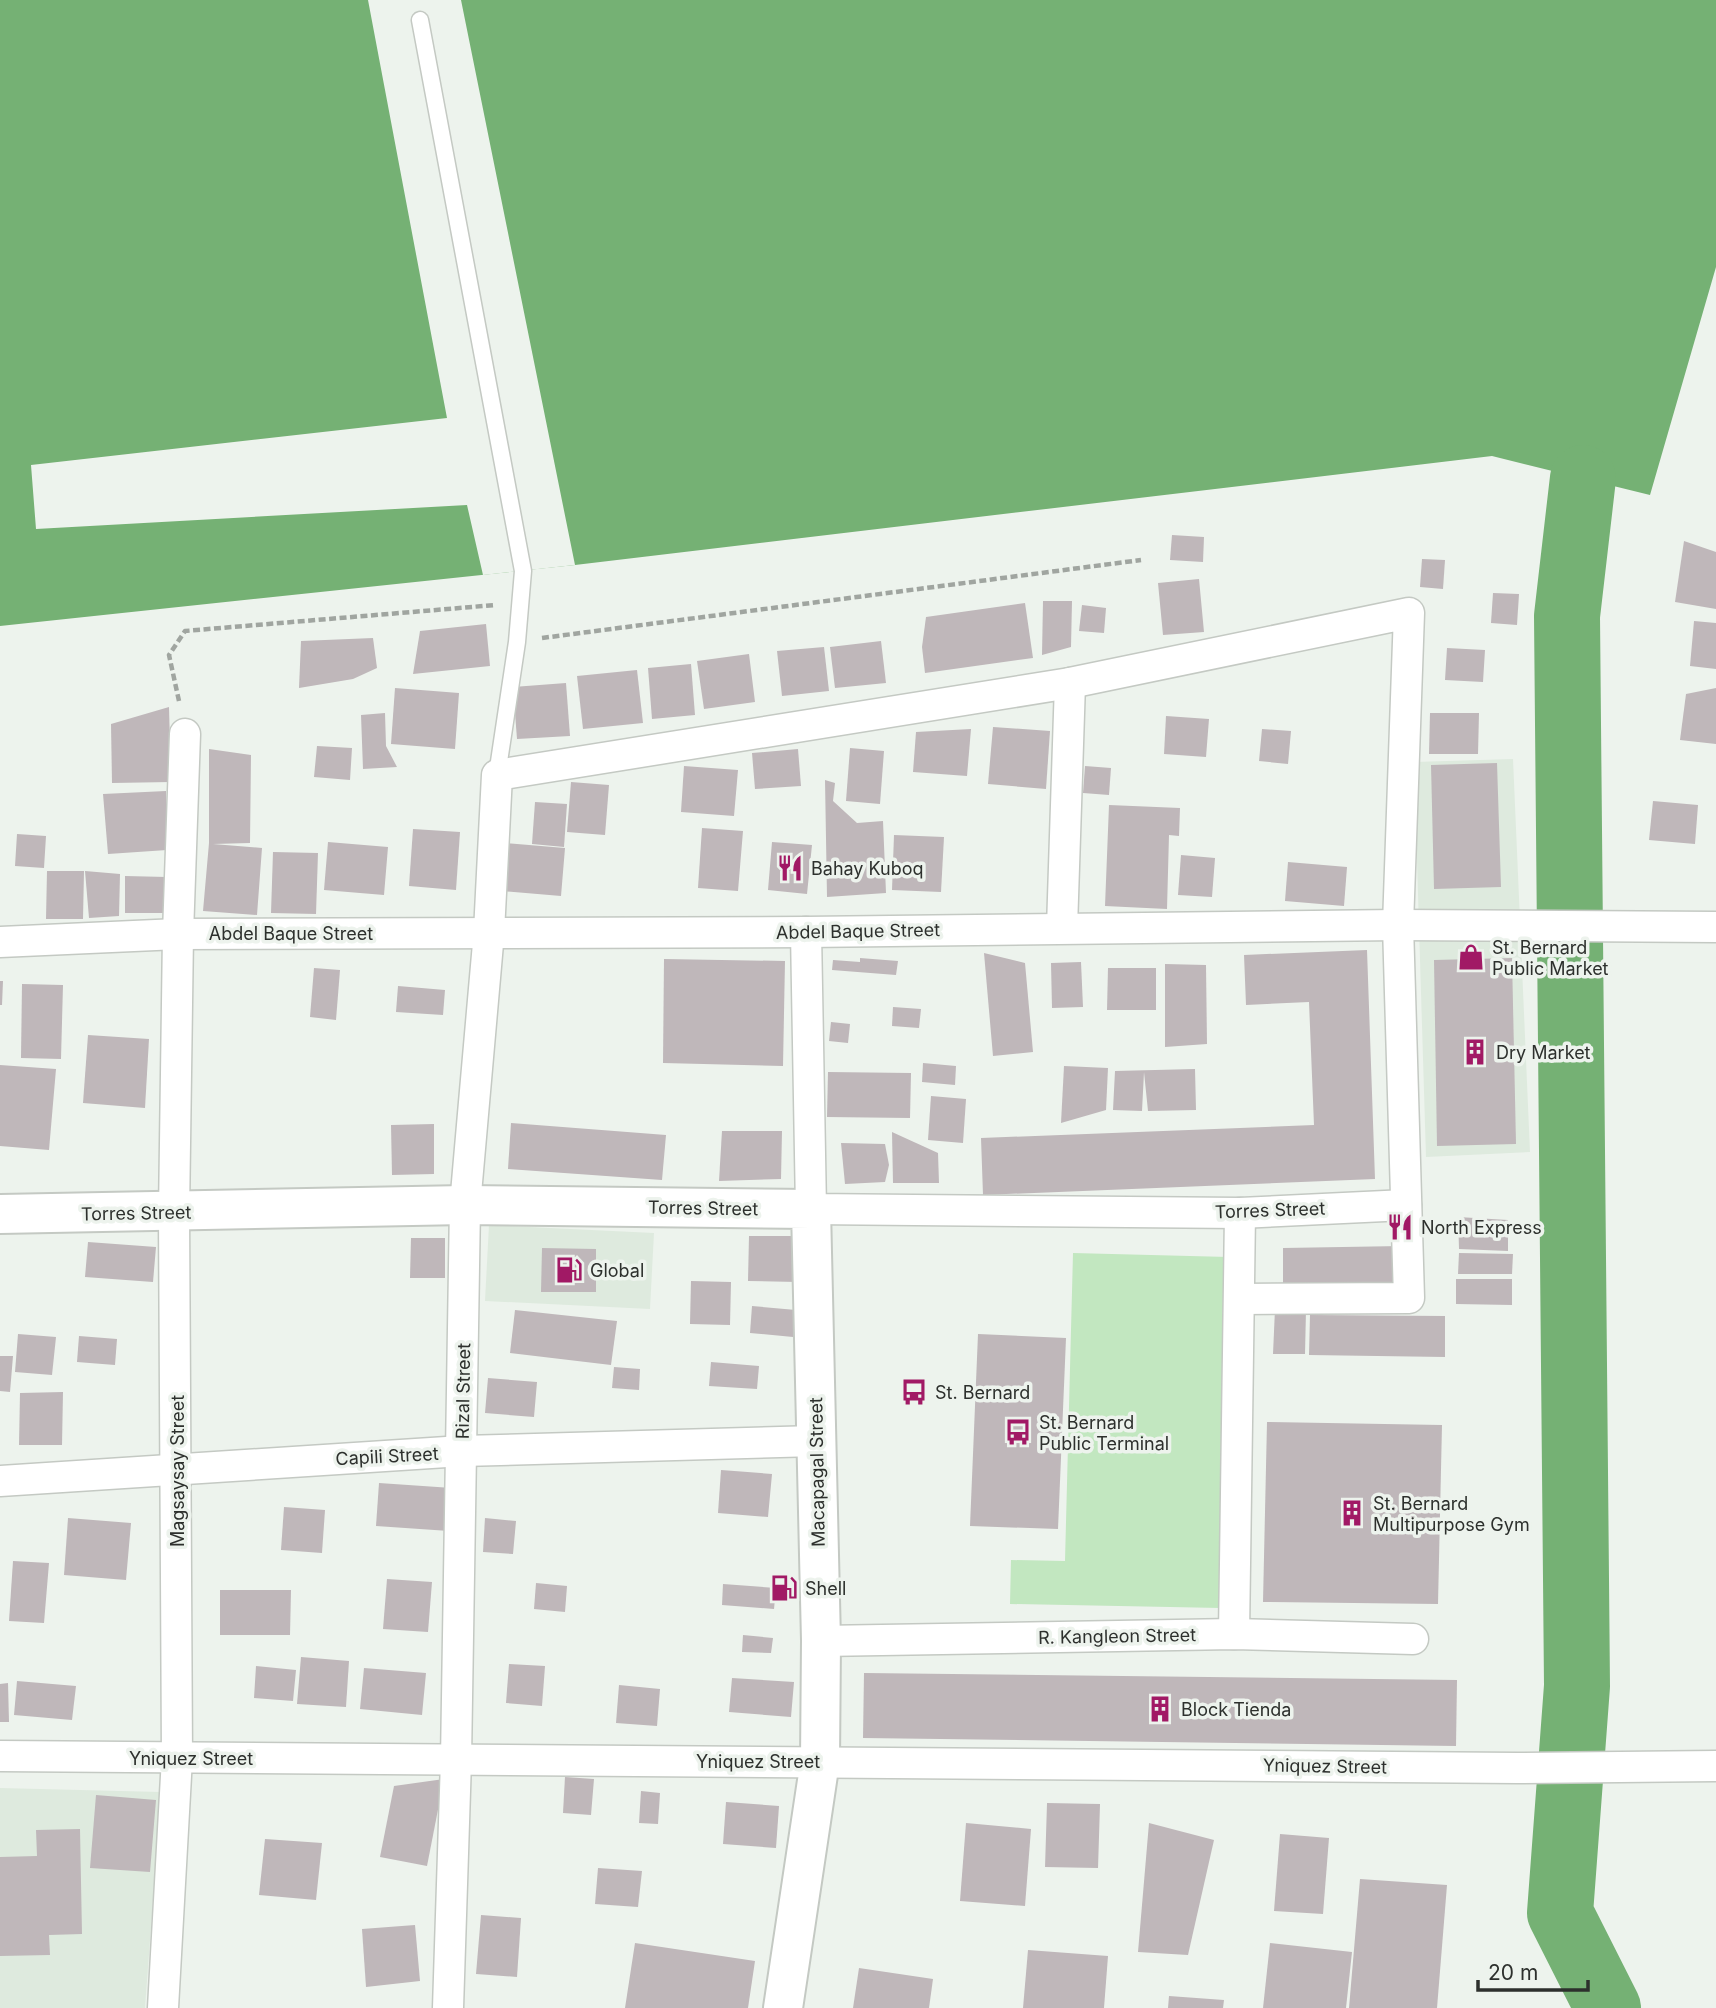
<svg xmlns="http://www.w3.org/2000/svg" width="1716" height="2008" font-family="Inter,sans-serif">
  <rect width="100%" height="100%" fill="#edf3ed"/>
  <g fill="#deeade">
    <path d="M1513 759 1530 1152 1426 1157 1414 762Z"/>
    <path d="M489 1225 654 1233 650 1309 485 1301Z"/>
    <path d="M0 1788 161 1792 145 2008H0Z"/>
  </g>
  <path fill="#c2e7c0" d="M1073 1253 1229 1257 1221 1608 1010 1604 1011 1560 1065 1561Z"/>
  <path fill="#75b174" d="M0 0H1716V267L1650 495 1492 456 575 565 0 626Z"/>
  <path fill="#edf3ed" d="M368 0H461L575 565 483 575 467 505 36 529 31 465 447 418Z"/>
  <g fill="none" stroke-linecap="round" stroke-linejoin="round">
    <path stroke="#75b174" stroke-width="66" d="M1583 478 1567 616 1577 1686 1560 1913 1608 2008"/>
  </g>
  <g fill="#bfb7ba">
    <path d="M1172 535 1204 537 1203 562 1170 560Z"/>
    <path d="M1684 541 1716 552V609L1675 602Z"/>
    <path d="M1422 559 1445 560 1443 589 1420 587Z"/>
    <path d="M1199 579 1204 632 1163 635 1158 583Z"/>
    <path d="M1493 593 1519 594 1517 625 1491 623Z"/>
    <path d="M1043 601H1072L1071 647 1042 655Z"/>
    <path d="M1025 603 1033 658 925 673 922 647 926 617Z"/>
    <path d="M1082 605 1106 608 1104 633 1079 631Z"/>
    <path d="M1694 621 1716 623V669L1690 666Z"/>
    <path d="M486 624 490 666 413 674 420 631Z"/>
    <path d="M373 638 377 668 353 679 299 688 301 641Z"/>
    <path d="M881 641 886 683 835 688 830 647Z"/>
    <path d="M824 647 829 691 782 696 777 651Z"/>
    <path d="M1447 648 1485 650 1483 682 1445 680Z"/>
    <path d="M749 654 755 702 704 709 697 661Z"/>
    <path d="M691 664 695 715 652 719 648 668Z"/>
    <path d="M637 670 643 723 583 729 577 676Z"/>
    <path d="M566 683 570 736 517 739 513 687Z"/>
    <path d="M395 688 459 693 455 749 391 744Z"/>
    <path d="M1716 688V744L1680 740 1686 694Z"/>
    <path d="M169 707 171 782 112 783 111 724Z"/>
    <path d="M385 713 386 746 397 767 363 769 361 715Z"/>
    <path d="M1430 713H1479L1478 754H1429Z"/>
    <path d="M1166 716 1209 719 1206 757 1164 754Z"/>
    <path d="M993 727 1050 731 1046 789 988 784Z"/>
    <path d="M971 729 967 776 913 772 916 732Z"/>
    <path d="M1262 729 1291 731 1288 764 1259 761Z"/>
    <path d="M317 746 352 748 350 780 314 777Z"/>
    <path d="M850 748 884 751 880 804 846 801Z"/>
    <path d="M209 749 251 755 250 843 213 844 262 848 257 915 203 911 209 843Z"/>
    <path d="M798 749 801 786 755 789 752 753Z"/>
    <path d="M1497 763 1501 887 1434 889 1431 765Z"/>
    <path d="M684 766 738 770 734 816 681 812Z"/>
    <path d="M1085 766 1111 768 1109 795 1083 793Z"/>
    <path d="M825 780 835 783 833 801 857 823 883 821 886 893 827 897Z"/>
    <path d="M571 782 609 785 605 835 567 832Z"/>
    <path d="M166 791 167 850 108 854 103 794Z"/>
    <path d="M1653 801 1698 805 1695 844 1649 840Z"/>
    <path d="M535 802 567 804 564 847 532 844Z"/>
    <path d="M1109 805 1180 808 1179 836 1169 835 1167 909 1105 906Z"/>
    <path d="M702 828 743 831 738 891 698 888Z"/>
    <path d="M413 829 460 832 456 890 409 886Z"/>
    <path d="M17 834 46 836 44 868 15 866Z"/>
    <path d="M894 835 944 837 941 892 892 890Z"/>
    <path d="M328 842 388 847 384 895 324 890Z"/>
    <path d="M772 842 812 845 807 894 768 890Z"/>
    <path d="M505 843 565 848 561 896 501 891Z"/>
    <path d="M273 852 318 853 316 914 271 913Z"/>
    <path d="M1181 855 1215 858 1212 897 1178 895Z"/>
    <path d="M1288 862 1347 867 1344 906 1285 901Z"/>
    <path d="M47 871H84L83 919H46Z"/>
    <path d="M85 871 120 874 119 916 89 918Z"/>
    <path d="M125 876 167 877 166 913H125Z"/>
    <path d="M1367 950 1375 1179 983 1195 981 1138 1314 1125 1309 1002 1246 1005 1244 955Z"/>
    <path d="M984 953 1025 963 1033 1052 993 1056Z"/>
    <path d="M860 958 898 961 896 975 832 970 833 960 860 962Z"/>
    <path d="M1512 958 1516 1144 1437 1146 1434 960Z"/>
    <path d="M664 959 785 961 783 1066 663 1063Z"/>
    <path d="M1081 962 1083 1007 1052 1008 1051 963Z"/>
    <path d="M1165 964 1206 965 1207 1044 1165 1047Z"/>
    <path d="M314 968 340 970 336 1020 310 1017Z"/>
    <path d="M1108 968H1156V1010H1107Z"/>
    <path d="M0 981H3L2 1005H0Z"/>
    <path d="M22 984 63 985 61 1059 21 1058Z"/>
    <path d="M398 986 445 990 443 1015 396 1012Z"/>
    <path d="M893 1007 921 1009 919 1028 892 1026Z"/>
    <path d="M831 1022 850 1024 848 1043 829 1041Z"/>
    <path d="M88 1035 149 1039 145 1108 83 1103Z"/>
    <path d="M923 1063 956 1066 955 1085 922 1082Z"/>
    <path d="M0 1065 56 1069 49 1150 0 1146Z"/>
    <path d="M1064 1066 1108 1068 1106 1110 1061 1123Z"/>
    <path d="M1195 1069 1196 1110 1148 1111 1144 1072 1142 1111 1113 1110 1115 1071Z"/>
    <path d="M828 1072 911 1073 910 1118 827 1117Z"/>
    <path d="M931 1096 966 1099 963 1143 928 1140Z"/>
    <path d="M511 1123 666 1135 662 1180 508 1169Z"/>
    <path d="M434 1124V1174L392 1175 391 1125Z"/>
    <path d="M722 1131H782L781 1179 719 1181Z"/>
    <path d="M892 1132 938 1153 939 1183H893Z"/>
    <path d="M841 1143 885 1144 889 1165 885 1182 845 1184Z"/>
    <path d="M1458 1217 1508 1220V1251L1459 1249Z"/>
    <path d="M749 1236H799L798 1282 748 1281Z"/>
    <path d="M411 1238H445V1278H410Z"/>
    <path d="M88 1242 156 1247 153 1282 85 1277Z"/>
    <path d="M1402 1246V1289L1283 1291V1248Z"/>
    <path d="M542 1248 596 1249V1292H541Z"/>
    <path d="M1459 1253 1513 1254 1512 1274H1458Z"/>
    <path d="M1456 1279H1512V1305L1456 1304Z"/>
    <path d="M691 1281 731 1282 730 1325 690 1324Z"/>
    <path d="M752 1306 796 1310 793 1337 750 1333Z"/>
    <path d="M1275 1309 1306 1310 1305 1354H1273Z"/>
    <path d="M515 1310 617 1321 611 1365 510 1353Z"/>
    <path d="M1310 1315 1445 1316V1357L1309 1355Z"/>
    <path d="M18 1334 56 1337 52 1375 15 1372Z"/>
    <path d="M978 1334 1066 1338 1058 1529 970 1526Z"/>
    <path d="M79 1336 117 1339 115 1365 77 1362Z"/>
    <path d="M0 1356H13L10 1392 0 1391Z"/>
    <path d="M711 1362 759 1366 757 1389 709 1386Z"/>
    <path d="M614 1367 640 1369 639 1390 612 1388Z"/>
    <path d="M488 1378 537 1382 534 1417 485 1413Z"/>
    <path d="M63 1392 62 1445H19L20 1393Z"/>
    <path d="M1267 1422 1442 1425 1438 1604 1263 1602Z"/>
    <path d="M721 1470 772 1474 768 1517 718 1513Z"/>
    <path d="M379 1483 452 1488 449 1531 376 1526Z"/>
    <path d="M284 1507 325 1510 322 1553 281 1550Z"/>
    <path d="M68 1518 131 1523 126 1580 64 1575Z"/>
    <path d="M485 1518 516 1521 513 1554 483 1552Z"/>
    <path d="M13 1561 49 1563 44 1623 9 1621Z"/>
    <path d="M387 1579 432 1582 428 1632 383 1629Z"/>
    <path d="M536 1583 567 1586 565 1612 534 1609Z"/>
    <path d="M723 1584 776 1588 774 1609 722 1605Z"/>
    <path d="M220 1590H291L290 1635H220Z"/>
    <path d="M743 1635 773 1638 771 1653 742 1652Z"/>
    <path d="M301 1657 349 1661 346 1707 297 1704Z"/>
    <path d="M509 1664 545 1666 542 1706 506 1703Z"/>
    <path d="M256 1666 296 1670 293 1701 254 1698Z"/>
    <path d="M364 1668 426 1673 422 1715 360 1709Z"/>
    <path d="M864 1673 1457 1680 1456 1746 863 1738Z"/>
    <path d="M732 1678 794 1682 791 1717 729 1712Z"/>
    <path d="M17 1681 76 1686 72 1720 14 1715Z"/>
    <path d="M8 1683 9 1722H0V1684Z"/>
    <path d="M619 1685 660 1689 657 1726 616 1723Z"/>
    <path d="M565 1777 594 1779 591 1815 563 1813Z"/>
    <path d="M444 1779 427 1866 380 1857 394 1786Z"/>
    <path d="M641 1791 660 1793 658 1824 639 1823Z"/>
    <path d="M96 1795 156 1800 150 1872 90 1868Z"/>
    <path d="M726 1802 779 1806 776 1848 723 1844Z"/>
    <path d="M1047 1803 1100 1804 1098 1868 1045 1867Z"/>
    <path d="M966 1823 1031 1829 1025 1906 960 1901Z"/>
    <path d="M1149 1823 1214 1840 1188 1955 1138 1952Z"/>
    <path d="M80 1829 82 1934 49 1935 50 1955 0 1956V1857L37 1856 36 1830Z"/>
    <path d="M1280 1834 1329 1838 1323 1914 1274 1911Z"/>
    <path d="M265 1839 322 1843 316 1900 259 1895Z"/>
    <path d="M598 1868 642 1871 638 1907 595 1904Z"/>
    <path d="M1360 1879 1447 1885 1437 2008H1349Z"/>
    <path d="M481 1915 521 1918 517 1977 476 1974Z"/>
    <path d="M415 1925 420 1981 366 1987 362 1929Z"/>
    <path d="M635 1943 755 1961 748 2008H625Z"/>
    <path d="M1270 1943 1352 1952 1346 2008H1263Z"/>
    <path d="M1028 1950 1108 1956 1104 2008H1023Z"/>
    <path d="M859 1968 933 1979 929 2008H853Z"/>
    <path d="M1169 1996 1224 2000 1223 2008H1168Z"/>
  </g>
  <g fill="none" stroke-linecap="round" stroke-linejoin="round">
    <g stroke="#c4c9c3" stroke-width="19">
      <path id="lane" d="M420 20 523 571 517 642 497 775"/>
    </g>
    <g stroke="#c4c9c3" stroke-width="33">
      <g id="street">
        <path d="M1062 928 1070 683"/>
        <path d="M806 932 811 1209 1240 1213 1406 1205"/>
        <path d="M0 942 178 934 806 932 1398 925 1716 927"/>
        <path d="M0 1481 462 1451 816 1441"/>
        <path d="M1234 1634 1240 1213"/>
        <path d="M821 1641 1234 1634 1413 1639"/>
        <path d="M0 1756 1517 1768 1716 1766"/>
        <path d="M163 2008 177 1758 174 1213 178 934 185 734"/>
        <path d="M448 2008 456 1760 465 1205 489 932 497 775 1070 683 1409 613 1398 925 1409 1298 1241 1299"/>
      </g>
    </g>
    <g stroke="#c4c9c3" stroke-width="42">
      <path id="secondary" d="M0 1214 465 1205 811 1209 821 1641 820 1761 783 2008"/>
    </g>
    <g stroke="#a0a5a0" stroke-width="4.5" stroke-dasharray="7 3.5" stroke-linecap="butt">
      <path d="M542 638 1141 560"/>
      <path d="M179 701 169 655 185 631 495 605"/>
    </g>
    <use href="#lane" stroke="#fff" stroke-width="16"/>
    <use href="#street" stroke="#fff" stroke-width="30"/>
    <use href="#secondary" stroke="#fff" stroke-width="38"/>
  </g>
  <defs>
    <g id="restaurant-bare" transform="scale(2.1)"><path d="M-5-6h1v4h1v-4h1v4h1v-4h1v5L-1.5 .5V6h-2V.5L-5-1ZM5-6V6H3V1.5H1.5Q1.5-4 5-6Z" fill="#a11965" stroke="#edf3ed" stroke-width="2.5" paint-order="stroke"/></g>
    <g id="shop-bare" transform="scale(2.1)"><path d="M-5-2.5h2.3a2.7 3.5 0 0 1 5.4 0H5L5.5 6h-11ZM-1.5-2.5h3a1.5 2.3 0 0 0-3 0Z" fill="#a11965" stroke="#edf3ed" stroke-width="2.5" paint-order="stroke"/></g>
    <g id="building-bare" transform="scale(2.1)"><path d="M-4-6H4V6H1V3H-1V6H-4ZM-2.5-4.3h1.7v1.8h-1.7ZM.8-4.3h1.7v1.8H.8ZM-2.5-1h1.7V.8h-1.7ZM.8-1h1.7V.8H.8Z" fill="#a11965" stroke="#edf3ed" stroke-width="2.5" paint-order="stroke"/></g>
    <g id="fuel-bare" transform="scale(2.1)"><path d="M-5.5-6h7V0h2V4h1.3V-2.5L3-4.5l.8-.8L6-3V5H2.5V1h-1V6h-7ZM-4.2-4.7v3.2H.2V-4.7Z" fill="#a11965" stroke="#edf3ed" stroke-width="2.5" paint-order="stroke"/></g>
    <g id="bus-bare" transform="scale(2.1)"><path d="M-5-6H5V4H4V6H2V4H-2V6H-4V4H-5ZM-3.5-4V0h7V-4ZM-3.5 1.2v1.5H-2V1.2ZM2 1.2v1.5H3.5V1.2Z" fill="#a11965" stroke="#edf3ed" stroke-width="2.5" paint-order="stroke"/></g>
  </defs>
  <g fill-rule="evenodd">
    <use href="#restaurant-bare" x="790" y="868"/>
    <use href="#shop-bare" x="1471" y="957"/>
    <use href="#building-bare" x="1475" y="1052"/>
    <use href="#restaurant-bare" x="1400" y="1227"/>
    <use href="#fuel-bare" x="569" y="1270"/>
    <use href="#bus-bare" x="914" y="1392"/>
    <use href="#bus-bare" x="1018" y="1432"/>
    <use href="#building-bare" x="1352" y="1513"/>
    <use href="#fuel-bare" x="784" y="1588"/>
    <use href="#building-bare" x="1160" y="1709"/>
  </g>
  <g text-anchor="middle" dominant-baseline="central" stroke-width="7" stroke-linejoin="round" paint-order="stroke">
    <g font-size="18" fill="#2d302d" stroke="#edf3ed" text-anchor="start">
      <text x="811" y="868">Bahay Kuboq</text>
      <text x="1492" y="947">St. Bernard<tspan x="1492" dy="21">Public Market</tspan></text>
      <text x="1496" y="1052">Dry Market</text>
      <text x="1421" y="1227">North Express</text>
      <text x="590" y="1270">Global</text>
      <text x="935" y="1392">St. Bernard</text>
      <text x="1039" y="1422">St. Bernard<tspan x="1039" dy="21">Public Terminal</tspan></text>
      <text x="1373" y="1503">St. Bernard<tspan x="1373" dy="21">Multipurpose Gym</tspan></text>
      <text x="805" y="1588">Shell</text>
      <text x="1181" y="1709">Block Tienda</text>
    </g>
    <g font-size="18" fill="#2d302d" stroke="#edf3ed">
      <text transform="translate(858 931) rotate(-1)">Abdel Baque Street</text>
      <text x="291" y="933">Abdel Baque Street</text>
      <text transform="translate(703 1208) rotate(1)">Torres Street</text>
      <text transform="translate(1270 1210) rotate(-2)">Torres Street</text>
      <text transform="translate(136 1213) rotate(-1)">Torres Street</text>
      <text transform="translate(463 1391) rotate(-89)">Rizal Street</text>
      <text transform="translate(387 1456) rotate(-3)">Capili Street</text>
      <text transform="translate(177 1471) rotate(-90)">Magsaysay Street</text>
      <text transform="translate(817 1472) rotate(-91)">Macapagal Street</text>
      <text transform="translate(1117 1636) rotate(-1)">R. Kangleon Street</text>
      <text x="191" y="1758">Yniquez Street</text>
      <text x="758" y="1761">Yniquez Street</text>
      <text transform="translate(1325 1766) rotate(1)">Yniquez Street</text>
    </g>
  </g>
  <path d="M1478 1980v10h110v-10" fill="none" stroke="#2d302d" stroke-width="3.5"/>
  <text x="1488" y="1980" font-size="21" fill="#2d302d" stroke="#edf3ed" stroke-width="5" paint-order="stroke">20 m</text>
</svg>
